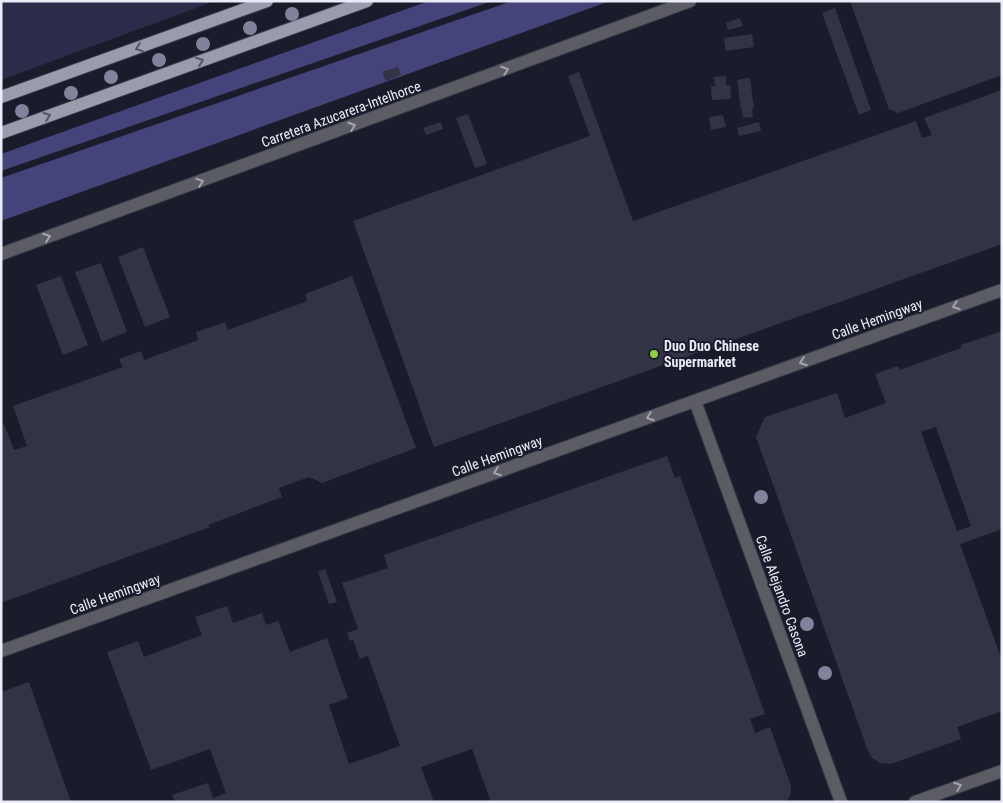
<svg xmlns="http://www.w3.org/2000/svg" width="1003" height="803" font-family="'Roboto Condensed',sans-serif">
  <rect width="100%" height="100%" fill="#1b1c2b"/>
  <path fill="#2c2c4a" d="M1 1H215L1 80Z"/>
  <g fill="#44447a">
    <path d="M429 1H492L1 171V154Z"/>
    <path d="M512 1H610L1 221V178Z"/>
  </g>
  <g fill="#323344" fill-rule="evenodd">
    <path d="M850 1H1002V75L898 113 889 109Z"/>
    <path d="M835 8 871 110 859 115 822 13Z"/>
    <path d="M740 18 743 26 728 30 726 23Z"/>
    <path d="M752 34 754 47 726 51 724 38Z"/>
    <path d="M398 67 401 75 386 81 382 72Z"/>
    <path d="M579 72 633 221 916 121 922 138 932 135 924 118 1002 90V244L434 447 353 221 590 136 568 76Z"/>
    <path d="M726 76V85H730L731 99 712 100 711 86H715L714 77Z"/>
    <path d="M750 78 754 108 752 109 753 117 743 118 742 110H741L737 80Z"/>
    <path d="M468 114 487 164 475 168 456 118Z"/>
    <path d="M723 115 726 127 711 130 709 117Z"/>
    <path d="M441 122 443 129 426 135 423 128Z"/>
    <path d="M759 122 761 131 739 136 737 128Z"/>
    <path d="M143 247 170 317 145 327 118 257Z"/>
    <path d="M101 263 127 332 102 342 75 272Z"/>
    <path d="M61 276 88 345 63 355 36 285Z"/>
    <path d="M352 276 416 448 322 483 309 477 279 488 282 497 208 525 210 527 1 603V425L4 424 14 450 27 446 13 406 123 367 119 359 141 351 144 360 198 340 196 332 225 322 228 330 307 301 305 294Z"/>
    <path d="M1002 331V529L960 544 1002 660V711L957 727 961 739 891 764 880 763 872 758 868 751 756 437 765 417 837 393 845 418 886 403 875 374 898 366 900 370 961 348V345ZM936 427 971 526 957 531 921 432Z"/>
    <path d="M667 456 675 478 680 476 765 714 750 719 755 733 770 727 791 786V793L787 802H491L472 749 421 767 434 802H175L172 795 208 783 213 798 226 793 210 749 151 770 107 652 138 641 144 657 202 635 195 617 227 606 233 623 262 613 266 625 278 621 290 652 327 638 348 698 329 705 349 764 400 746 368 656 360 659 353 640 350 641 347 633 358 629 342 583 388 568 384 555Z"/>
    <path d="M325 569 337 602 329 604 318 572Z"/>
    <path d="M29 682 60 771 71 802H1V692Z"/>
  </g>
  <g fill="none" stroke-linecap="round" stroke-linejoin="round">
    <g stroke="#383948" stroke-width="14">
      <g id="minor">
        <path d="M1 254 690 1"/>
        <path d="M695 401 841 802"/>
        <path d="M1 651 1002 290"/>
        <path d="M915 802 1002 771"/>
      </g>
    </g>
    <g stroke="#383948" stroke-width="14">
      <g id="major">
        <path d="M1 97 267 1"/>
        <path d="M1 133 367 1"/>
      </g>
    </g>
    <use href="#minor" stroke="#5b5c64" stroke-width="12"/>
    <use href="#major" stroke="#9a9bac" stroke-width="12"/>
  </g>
  <g fill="#81839d">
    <circle cx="292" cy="14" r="7"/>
    <circle cx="250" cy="28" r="7"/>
    <circle cx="203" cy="44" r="7"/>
    <circle cx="159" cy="60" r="7"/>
    <circle cx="111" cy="77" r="7"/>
    <circle cx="71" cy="93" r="7"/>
    <circle cx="22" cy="111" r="7"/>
    <circle cx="761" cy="497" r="7"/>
    <circle cx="807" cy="624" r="7"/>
    <circle cx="825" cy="673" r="7"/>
  </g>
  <defs><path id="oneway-chevron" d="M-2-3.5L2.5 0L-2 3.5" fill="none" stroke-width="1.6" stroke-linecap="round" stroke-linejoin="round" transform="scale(1.25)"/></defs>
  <g stroke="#545565">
    <use href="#oneway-chevron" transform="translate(139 48) rotate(160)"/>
    <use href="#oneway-chevron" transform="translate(200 61) rotate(-20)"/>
    <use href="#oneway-chevron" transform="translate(47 116) rotate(-20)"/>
  </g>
  <g stroke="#a3a4ae">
    <use href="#oneway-chevron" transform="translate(505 70) rotate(-20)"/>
    <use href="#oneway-chevron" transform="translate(352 126) rotate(-20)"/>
    <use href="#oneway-chevron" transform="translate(200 182) rotate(-20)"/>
    <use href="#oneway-chevron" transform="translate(47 237) rotate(-20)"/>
    <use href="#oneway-chevron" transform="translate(956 306) rotate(160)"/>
    <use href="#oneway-chevron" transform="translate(803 362) rotate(160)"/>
    <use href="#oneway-chevron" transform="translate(650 417) rotate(160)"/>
    <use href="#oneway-chevron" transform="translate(497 472) rotate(160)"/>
    <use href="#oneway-chevron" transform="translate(958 786) rotate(-20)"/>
  </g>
  <circle fill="#8cce45" stroke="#1b1c2b" stroke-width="2" cx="654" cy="354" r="5"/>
  <g text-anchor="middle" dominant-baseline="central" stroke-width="4" stroke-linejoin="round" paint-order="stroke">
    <g font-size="14" fill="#ebecf7" stroke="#1b1c2b">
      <text transform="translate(341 114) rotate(-20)">Carretera Azucarera-Intelhorce</text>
      <text transform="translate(877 319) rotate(-20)">Calle Hemingway</text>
      <text transform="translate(497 456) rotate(-20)">Calle Hemingway</text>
      <text transform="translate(115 594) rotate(-20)">Calle Hemingway</text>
      <text transform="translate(782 596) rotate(70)">Calle Alejandro Casona</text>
    </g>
    <g font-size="14" font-weight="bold" fill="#ebecf7" stroke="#1b1c2b" text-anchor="start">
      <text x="664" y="346">Duo Duo Chinese<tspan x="664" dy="16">Supermarket</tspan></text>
    </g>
  </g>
  <rect width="1003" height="803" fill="none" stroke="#ebecf7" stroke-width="5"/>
</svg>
